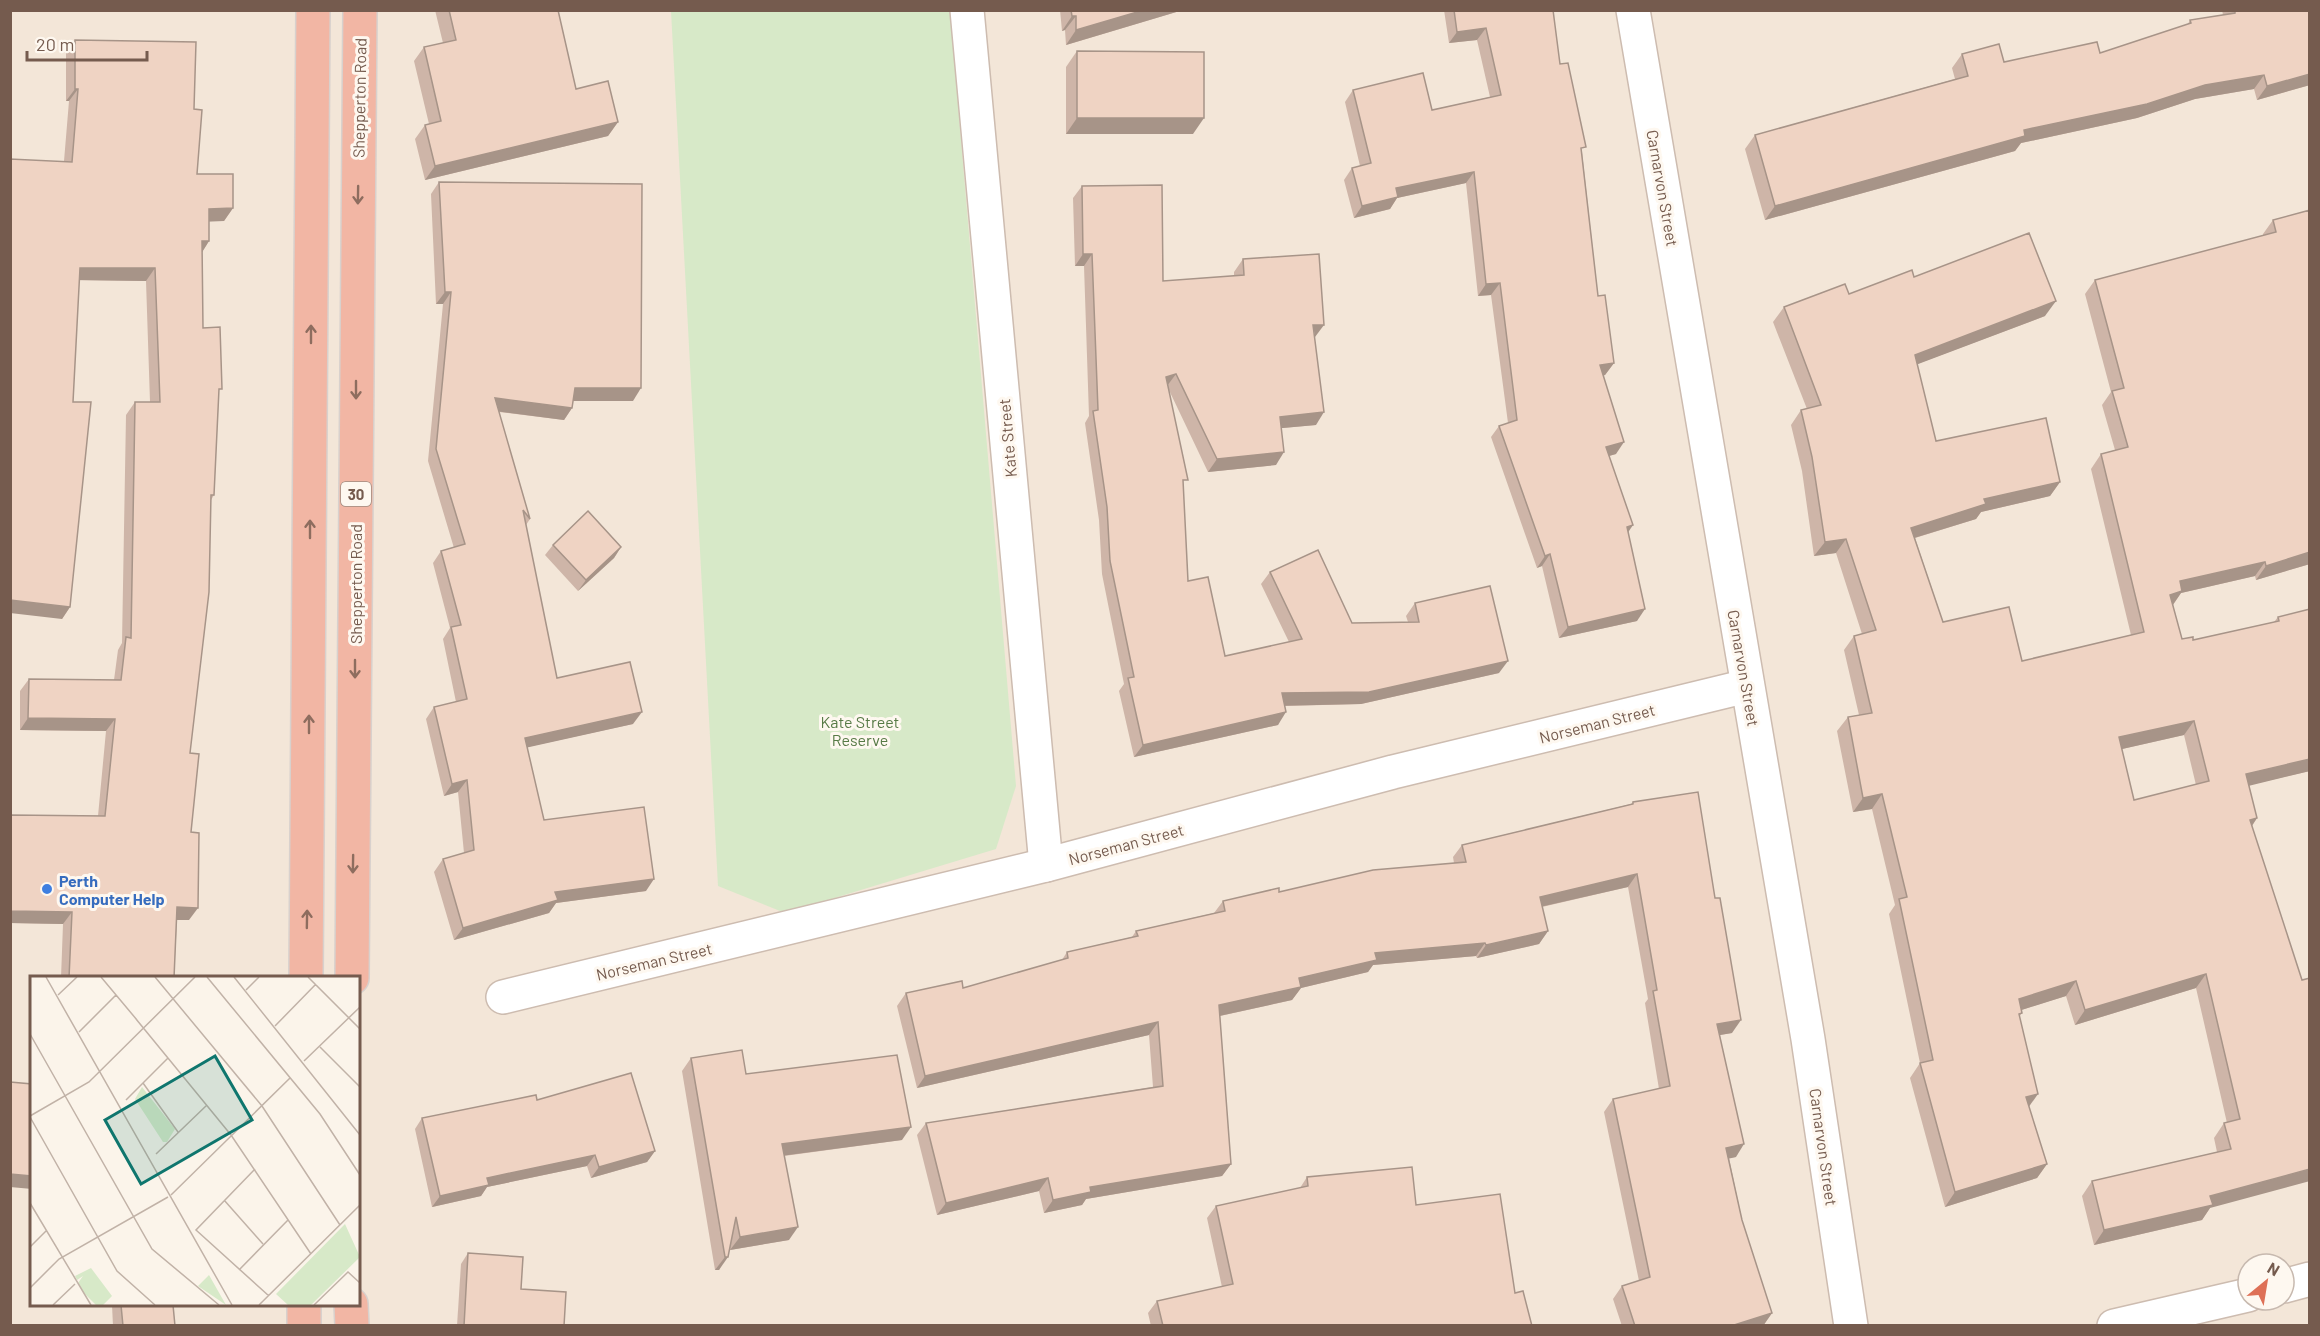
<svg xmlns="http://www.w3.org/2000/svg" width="2320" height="1336" font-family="Barlow,sans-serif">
  <rect width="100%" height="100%" fill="#fbf4ea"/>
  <path fill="#f3e6d8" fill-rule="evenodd" d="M10 11H2309V1325H11ZM32 978H358V1304H32ZM2248 1264H2284V1300H2248Z"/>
  <path fill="#d7e9c8" d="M671 11H950L1016 786 996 849 785 913 718 886Z"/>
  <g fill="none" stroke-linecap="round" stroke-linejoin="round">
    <g stroke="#cdbcb0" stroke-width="36">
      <g id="minor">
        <path d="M967 10 1046 865"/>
        <path d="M1633 10 1808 1039 1851 1326"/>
        <path d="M503 997 1046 865 1393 772 1747 686"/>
        <path d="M2284 1286 2310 1279"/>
        <path d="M2114 1326 2248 1295"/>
      </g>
    </g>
    <g stroke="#d8d1cd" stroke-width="36">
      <g id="highway">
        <path d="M306 978 313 10"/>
        <path d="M352 978 360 10"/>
        <path d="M304 1304V1326"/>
        <path d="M351 1304 352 1326"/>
      </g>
    </g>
    <use href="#minor" stroke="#fff" stroke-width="33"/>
    <use href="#highway" stroke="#f2b6a4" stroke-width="33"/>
  </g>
  <g fill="#ceb5a8" fill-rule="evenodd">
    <path d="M435 10H558L576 89 618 122 608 136 425 180 415 139 425 125 429 124 414 61 424 47 443 43Z"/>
    <path d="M1060 10H1183L1066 45 1065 30 1062 31Z"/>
    <path d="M1444 10H1553L1560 64 1582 152 1598 296 1614 363 1605 375 1603 376 1616 454 1609 456 1628 533 1637 621 1559 638 1542 566 1537 568 1491 437 1499 426 1508 423 1491 295 1478 296 1466 183 1397 198 1390 209 1354 218 1344 180 1352 168 1360 166 1345 102 1353 90 1432 110 1490 97 1477 40 1449 43Z"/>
    <path d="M2222 10H2310V85L2257 100 2254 89 2195 99 2137 118 2021 143 2015 151 1765 220 1745 149 1755 135 1955 79 1952 68 1962 54 2004 62 2100 53 2188 24 2190 20 2223 15Z"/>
    <path d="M75 40 194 109 197 174 233 208 224 221H209V241L202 252 203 328 219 393 214 495 211 500 190 753 191 832 189 920H177L174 978H61L63 924 10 923V815L98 816 106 731 20 730V691L29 679 114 680 118 650 122 643 126 415 135 402H150L146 281 79 280 73 402 70 607 62 619 64 161 69 101H66V52Z"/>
    <path d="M1077 51 1193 134H1066V67Z"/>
    <path d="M439 182 633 401H573L572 408 564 420 499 412 530 519 526 525 557 678 633 724 527 747 544 820 646 891 556 903 549 913 454 940 434 872 443 859 464 853 458 792 444 796 426 719 434 707 456 702 443 639 450 628 433 563 441 551 454 548 428 461 443 304H436L431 194Z"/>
    <path d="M1082 186 1163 281 1234 276V272L1243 259 1315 337 1316 425 1282 428 1276 465 1208 472 1168 388 1183 486 1188 581 1225 656 1289 642 1261 584 1270 572 1352 623 1408 622 1406 616 1415 603 1499 673 1361 704 1285 706 1278 725 1134 757 1119 691 1124 684 1102 574 1099 520 1085 423 1089 416 1084 266H1075L1073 198Z"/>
    <path d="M2310 210V564L2256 580 2255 576 2181 593 2173 605 2182 639 2193 640 2274 622 2278 617 2310 771 2249 785 2257 818 2252 826 2302 980 2210 1208 2202 1220 2094 1245 2082 1196 2092 1181 2217 1152 2214 1138 2224 1123H2227L2196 988 2075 1025 2066 996 2021 1010 2022 1013 2019 1017 2029 1107 2047 1164 2037 1178 1945 1207 1910 1078 1920 1063 1889 914 1895 905 1872 809 1853 812 1837 731 1848 717 1859 715 1844 650 1854 636 1862 634 1836 553 1814 556 1802 471 1791 425 1801 410 1807 409 1773 322 1784 307 1849 294 1914 277 2045 316 1917 364 1936 441 2060 482 2050 496 1981 512 1976 519 1915 538 1943 622 2022 661 2131 635 2091 469 2101 454 2115 450 2102 405 2111 392 2085 294 2095 280 2263 236V234L2273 220ZM2184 735 2196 785 2134 800 2122 749Z"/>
    <path d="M553 545 621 547 614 558 578 591 545 555Z"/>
    <path d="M1633 802 1732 1033 1720 1035 1736 1157 1729 1158 1742 1220 1772 1313 1763 1326H1622L1613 1299 1622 1286 1639 1281 1604 1112 1613 1099 1659 1089 1645 1003 1648 999 1628 887 1542 907 1548 931 1539 944 1477 958 1476 956 1373 965 1368 972 1301 988 1292 1000 1220 1016 1231 1164 1222 1176 1086 1199 1082 1205 1044 1213 1039 1191 937 1215 917 1135 926 1123 1153 1087 1149 1035 917 1088 897 1006 906 993 963 988 1062 960 1067 952 1132 937 1136 931 1214 913 1223 901 1454 863 1453 857 1462 845 1631 804Z"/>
    <path d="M691 1058 746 1074 902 1140 784 1156 789 1240 730 1250V1247L719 1270H715L682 1071Z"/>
    <path d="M537 1100 655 1151 647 1162 591 1178 587 1166 487 1187 481 1196 432 1207 415 1129 422 1118Z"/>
    <path d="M1307 1177 1416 1205 1515 1293 1532 1326H1151L1148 1313 1157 1301 1222 1287 1207 1218 1216 1206 1300 1188Z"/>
    <path d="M468 1253 521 1289 564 1326H457L461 1264Z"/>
    <path d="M112 1305H173L175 1326H113Z"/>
  </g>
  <g fill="#a79488">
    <path d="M1144 10H1183L1066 45 1076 30Z"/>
    <path d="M1072 16H1076L1065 30 1062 31Z"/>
    <path d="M1486 28 1477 40 1449 43 1457 32Z"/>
    <path d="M2310 74V85L2257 100 2267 86Z"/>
    <path d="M2264 75 2254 89 2195 99 2137 118 2021 143 2015 151 1765 220 1775 206 2024 130 2205 85Z"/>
    <path d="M75 89H78L69 101H66Z"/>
    <path d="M1077 118H1204L1193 134H1066Z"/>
    <path d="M618 122 608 136 425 180 435 166Z"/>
    <path d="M1474 172 1466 183 1397 198 1390 209 1354 218 1362 206 1396 188Z"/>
    <path d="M233 208 224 221 200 222 209 209Z"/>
    <path d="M202 241H209L201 254Z"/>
    <path d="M1083 254H1092L1084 266H1075Z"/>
    <path d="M80 268H155L146 281 71 280Z"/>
    <path d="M1500 283 1491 295 1478 296 1486 284Z"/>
    <path d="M445 292H451L443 304H436Z"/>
    <path d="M2056 301 2045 316 1905 369 1915 355Z"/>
    <path d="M1313 325H1324L1315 337Z"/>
    <path d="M1614 363 1605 375 1591 377 1600 365Z"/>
    <path d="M1176 374 1167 386 1166 377Z"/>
    <path d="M575 388H641L633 401H566Z"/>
    <path d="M495 398 572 408 564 420 487 410Z"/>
    <path d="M1324 412 1316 425 1272 429 1280 417Z"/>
    <path d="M1624 442 1616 454 1598 459 1606 447Z"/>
    <path d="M1284 452 1276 465 1208 472 1217 459Z"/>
    <path d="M2060 482 2050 496 1981 512 1976 519 1901 542 1911 528 1984 499Z"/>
    <path d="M1633 525 1625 537 1627 527Z"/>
    <path d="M1846 539 1836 553 1814 556 1825 542Z"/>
    <path d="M621 547 614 558 578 591 586 580Z"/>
    <path d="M2310 552V564L2256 580 2266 566Z"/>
    <path d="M1550 554 1542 566 1537 568 1545 556Z"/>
    <path d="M2265 562 2255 576 2181 593 2172 606 2160 610 2180 581Z"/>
    <path d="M10 600 70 607 62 619 10 613Z"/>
    <path d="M1645 609 1637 621 1559 638 1568 627Z"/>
    <path d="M1508 661 1499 673 1361 704 1273 706 1282 693Z"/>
    <path d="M642 712 633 724 516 750 525 738Z"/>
    <path d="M1286 712 1278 725 1134 757 1143 745Z"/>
    <path d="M28 718 115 719 106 731 20 730Z"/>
    <path d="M2194 721 2184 735 2109 752 2119 737Z"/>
    <path d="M2310 759V771L2236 789 2246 774Z"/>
    <path d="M467 780 458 792 444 796 452 784Z"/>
    <path d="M1882 794 1872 809 1853 812 1863 798Z"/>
    <path d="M2257 818 2247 833 2250 820Z"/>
    <path d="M1637 874 1628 887 1531 909 1540 897Z"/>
    <path d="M654 879 646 891 556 903 549 913 454 940 463 928 555 892Z"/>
    <path d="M177 907 198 908 189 920H168Z"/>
    <path d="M10 911 72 912 63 924 10 923Z"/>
    <path d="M1548 931 1539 944 1477 958 1486 945Z"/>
    <path d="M1485 943 1476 956 1373 965 1368 972 1301 988 1292 1000 1210 1018 1219 1005 1375 953Z"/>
    <path d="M2206 974 2196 988 2075 1025 2085 1010Z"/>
    <path d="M2076 981 2066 996 2009 1014 2019 999Z"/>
    <path d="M1741 1020 1732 1033 1708 1037 1717 1024Z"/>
    <path d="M1158 1022 1149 1035 917 1088 925 1076Z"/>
    <path d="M2038 1094 2028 1108 2026 1097Z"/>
    <path d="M911 1127 902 1140 773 1157 782 1144Z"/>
    <path d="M1744 1144 1736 1157 1718 1161 1726 1148Z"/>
    <path d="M655 1151 647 1162 591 1178 599 1167Z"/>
    <path d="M595 1155 587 1166 487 1187 481 1196 432 1207 440 1196 487 1178Z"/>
    <path d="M1231 1164 1222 1176 1086 1199 1082 1205 1044 1213 1053 1200 1090 1187Z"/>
    <path d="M2047 1164 2037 1178 1945 1207 1955 1192Z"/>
    <path d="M2310 1169V1181L2210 1208 2202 1220 2094 1245 2104 1230 2210 1196Z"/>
    <path d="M10 1174 32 1176V1189L10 1187Z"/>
    <path d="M1048 1178 1039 1191 937 1215 946 1203Z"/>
    <path d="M798 1227 789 1240 730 1250 740 1237Z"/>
    <path d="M725 1257H728L719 1270H715Z"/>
    <path d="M1772 1313 1763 1326H1731Z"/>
  </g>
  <g fill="#efd3c3" stroke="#a79488" stroke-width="1.5" fill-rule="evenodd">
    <path d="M449 10H558L576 89 608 81 618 122 435 166 425 125 441 121 424 47 456 40Z"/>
    <path d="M1071 10H1144L1076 30V16H1072Z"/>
    <path d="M1454 10H1553L1560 64 1568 63 1586 147 1581 148 1598 296 1605 295 1614 363 1600 365 1624 442 1606 447 1633 525 1627 527 1645 609 1568 627 1550 554 1545 556 1499 426 1517 420 1500 283 1486 284 1474 172 1396 188 1398 197 1362 206 1352 168 1371 163 1353 90 1423 73 1432 110 1501 95 1486 28 1457 32Z"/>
    <path d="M2235 10H2310V74L2267 86 2264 75 2205 85 2147 104 2024 130 2025 136 1775 206 1755 135 1968 76 1962 54 1999 44 2004 62 2097 42 2100 53 2191 23 2190 20 2235 13Z"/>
    <path d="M75 40 196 42 194 109 202 110 197 174H233V208L209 209V241H202L203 328 220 327 222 389H219L214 495H211L209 592 190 753 199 754 191 832 199 833 198 908 177 907 174 978H69L72 912 10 911V815L105 816 115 719 28 718 29 679 121 680 126 637 131 638 135 402H160L155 268H80L73 402H91L70 607 10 600V159L72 162 78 89H75Z"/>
    <path d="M1077 51 1204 52V118H1077Z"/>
    <path d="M439 182 642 184 641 388H575L572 408 495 398 530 519 523 510 557 678 630 662 642 712 525 738 544 820 644 807 654 879 555 892 558 900 463 928 443 859 474 850 467 780 452 784 434 707 467 699 451 627 461 625 441 551 465 544 436 449 451 292H445Z"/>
    <path d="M1162 185 1163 281 1244 275 1243 259 1319 254 1324 325H1313L1324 412 1280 417 1284 452 1217 459 1176 374 1166 377 1188 480H1183L1188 581 1208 577 1225 656 1302 639 1270 572 1318 550 1352 623 1419 622 1415 603 1490 586 1508 661 1369 692 1282 693 1286 712 1143 745 1128 678 1134 677 1110 561 1107 507 1093 411 1098 410 1092 254H1083L1082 186Z"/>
    <path d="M2310 210V552L2266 566 2265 562 2180 581 2182 591 2170 595 2182 639 2193 637V640L2279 621 2278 617 2310 609V759L2246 774 2257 818 2250 820 2302 980 2310 978V1169L2210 1196 2213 1205 2104 1230 2092 1181 2231 1149 2224 1123 2240 1119 2206 974 2085 1010 2076 981 2019 999 2022 1013 2019 1014 2038 1094 2026 1097 2047 1164 1955 1192 1920 1063 1933 1060 1899 899 1907 897 1882 794 1863 798 1848 717 1872 713 1854 636 1876 630 1846 539 1825 542 1812 457 1801 410 1821 405 1784 307 1845 284 1849 294 1912 270 1914 277 2029 233 2056 301 1915 355 1936 441 2046 418 2060 482 1984 499 1986 504 1911 528 1943 622 2009 607 2022 661 2144 632 2101 454 2128 447 2112 391 2124 388 2095 280 2276 232 2273 220ZM2194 721 2209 781 2134 800 2119 737Z"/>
    <path d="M588 511 621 547 586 580 553 545Z"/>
    <path d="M1698 792 1715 898H1720L1741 1020 1717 1024 1744 1144 1726 1148 1742 1220 1772 1313 1731 1326H1635L1622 1286 1650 1277 1613 1099 1670 1086 1653 991 1657 990 1637 874 1540 897 1548 931 1486 945 1485 943 1375 953 1377 960 1299 978 1301 987 1219 1005 1231 1164 1090 1187 1091 1192 1053 1200 1048 1178 946 1203 926 1123 1163 1086 1158 1022 925 1076 906 993 962 981 963 988 1068 958 1067 952 1138 936 1136 931 1225 911 1223 901 1279 888V892L1373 870 1466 862 1462 845 1633 804V802Z"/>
    <path d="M742 1050 746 1074 897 1055 911 1127 782 1144 798 1227 740 1237 736 1217 728 1257H725L691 1058Z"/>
    <path d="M631 1073 655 1151 599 1167 595 1155 487 1178 489 1185 440 1196 422 1118 536 1095 537 1100Z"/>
    <path d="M10 1082 32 1084V1176L10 1174Z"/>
    <path d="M1412 1167 1416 1205 1500 1194 1515 1293 1523 1291 1532 1326H1163L1157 1301 1233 1284 1216 1206 1308 1186 1307 1177Z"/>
    <path d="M468 1253 523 1257 521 1289 566 1292 564 1326H464Z"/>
    <path d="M121 1305H173L175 1326H123Z"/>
  </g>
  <defs><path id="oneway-shaft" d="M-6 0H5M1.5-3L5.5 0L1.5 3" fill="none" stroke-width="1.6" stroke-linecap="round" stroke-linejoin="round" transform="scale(1.5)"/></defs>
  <g stroke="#8e6d5f">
    <use href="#oneway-shaft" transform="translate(358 195) rotate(91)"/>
    <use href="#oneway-shaft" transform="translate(311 334) rotate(-90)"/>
    <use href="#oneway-shaft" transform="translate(356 390) rotate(90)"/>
    <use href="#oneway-shaft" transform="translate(310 529) rotate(-90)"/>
    <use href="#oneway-shaft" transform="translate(355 669) rotate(90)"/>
    <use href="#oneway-shaft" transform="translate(309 724) rotate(-90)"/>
    <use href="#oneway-shaft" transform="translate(353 864) rotate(91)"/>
    <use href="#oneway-shaft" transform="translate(307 919) rotate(-89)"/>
  </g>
  <circle fill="#3f7fe0" stroke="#fef8f0" stroke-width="2" cx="47" cy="889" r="6"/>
  <g text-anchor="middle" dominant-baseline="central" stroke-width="6" stroke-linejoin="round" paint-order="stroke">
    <rect fill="#fef8f0" stroke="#9e8a7f" stroke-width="1.5" x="341" y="482" width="30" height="24" rx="4.5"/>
    <g font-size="15" font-weight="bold" fill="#755b4e">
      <text x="356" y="494">30</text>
    </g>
    <g font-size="16" fill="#755b4e" stroke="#fef8f0">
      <text transform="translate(359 98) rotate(-89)">Shepperton Road</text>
      <text transform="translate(1663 188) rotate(80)">Carnarvon Street</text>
      <text transform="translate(1007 438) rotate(-95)">Kate Street</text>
      <text transform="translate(355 584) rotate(-90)">Shepperton Road</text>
      <text transform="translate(1744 668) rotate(80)">Carnarvon Street</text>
      <text transform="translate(1597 723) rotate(-14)">Norseman Street</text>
      <text transform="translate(1126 844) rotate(-15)">Norseman Street</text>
      <text transform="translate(654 961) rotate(-13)">Norseman Street</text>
      <text transform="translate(1824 1147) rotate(82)">Carnarvon Street</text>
    </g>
    <g font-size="16" fill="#577a46" stroke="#fef8f0">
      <text x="860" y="721">Kate Street<tspan x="860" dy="18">Reserve</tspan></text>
    </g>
    <g font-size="16" font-weight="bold" fill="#366cbe" stroke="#fef8f0" text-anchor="start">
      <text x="59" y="880">Perth<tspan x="59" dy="18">Computer Help</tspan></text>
    </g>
  </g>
  <g transform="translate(30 976)">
    <rect width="330" height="330" fill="#fbf4ea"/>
    <path d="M112 111 145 153 137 166H133L105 123ZM315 248 330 281 281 329H258L246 318ZM61 292 82 320 73 329H66L54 317 48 307 53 300 47 304 45 300ZM179 299 196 329 168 310Z" fill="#d7e9c8"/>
    <path fill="none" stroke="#c1b2a7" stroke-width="1.5" d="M16 1 202 329M71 1 107 44M125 1 232 130 310 249M177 1 290 138 330 199M204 1 330 159M278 1 330 53M216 14 229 1M28 19 47 1M106 43 201 159 281 278M245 50 286 8M49 56 86 19M0 58 122 273 189 329M290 71 330 111M274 85 330 31M113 107 148 156M96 124 138 82M0 140 59 106 165 1M0 141 87 295 125 329M126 178 177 129M225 193 166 254 239 320M141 219 260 102M194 224 233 268M0 227 61 329M0 271 16 255M209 294 258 244M0 312 29 283 138 221M23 329 45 308M229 329 330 229M284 329 318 296 330 307"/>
    <path fill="#0f766e" fill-opacity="0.15" stroke="#0f766e" stroke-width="3" d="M185 80 222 144 111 208 75 144Z"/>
    <rect width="330" height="330" fill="none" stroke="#755b4e" stroke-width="3"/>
  </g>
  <rect width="2320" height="1336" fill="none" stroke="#755b4e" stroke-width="24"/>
  <g transform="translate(2266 1282) rotate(30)"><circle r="28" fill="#fef8f0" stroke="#c7b9af" stroke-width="1.5"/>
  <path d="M0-4.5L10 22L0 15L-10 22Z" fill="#de7056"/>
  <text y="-9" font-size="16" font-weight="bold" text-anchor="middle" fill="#755b4e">N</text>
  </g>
  <path d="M27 51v9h120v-9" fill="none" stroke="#755b4e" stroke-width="3"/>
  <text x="36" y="51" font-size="18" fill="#755b4e" stroke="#fef8f0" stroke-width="4.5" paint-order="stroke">20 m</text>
</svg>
